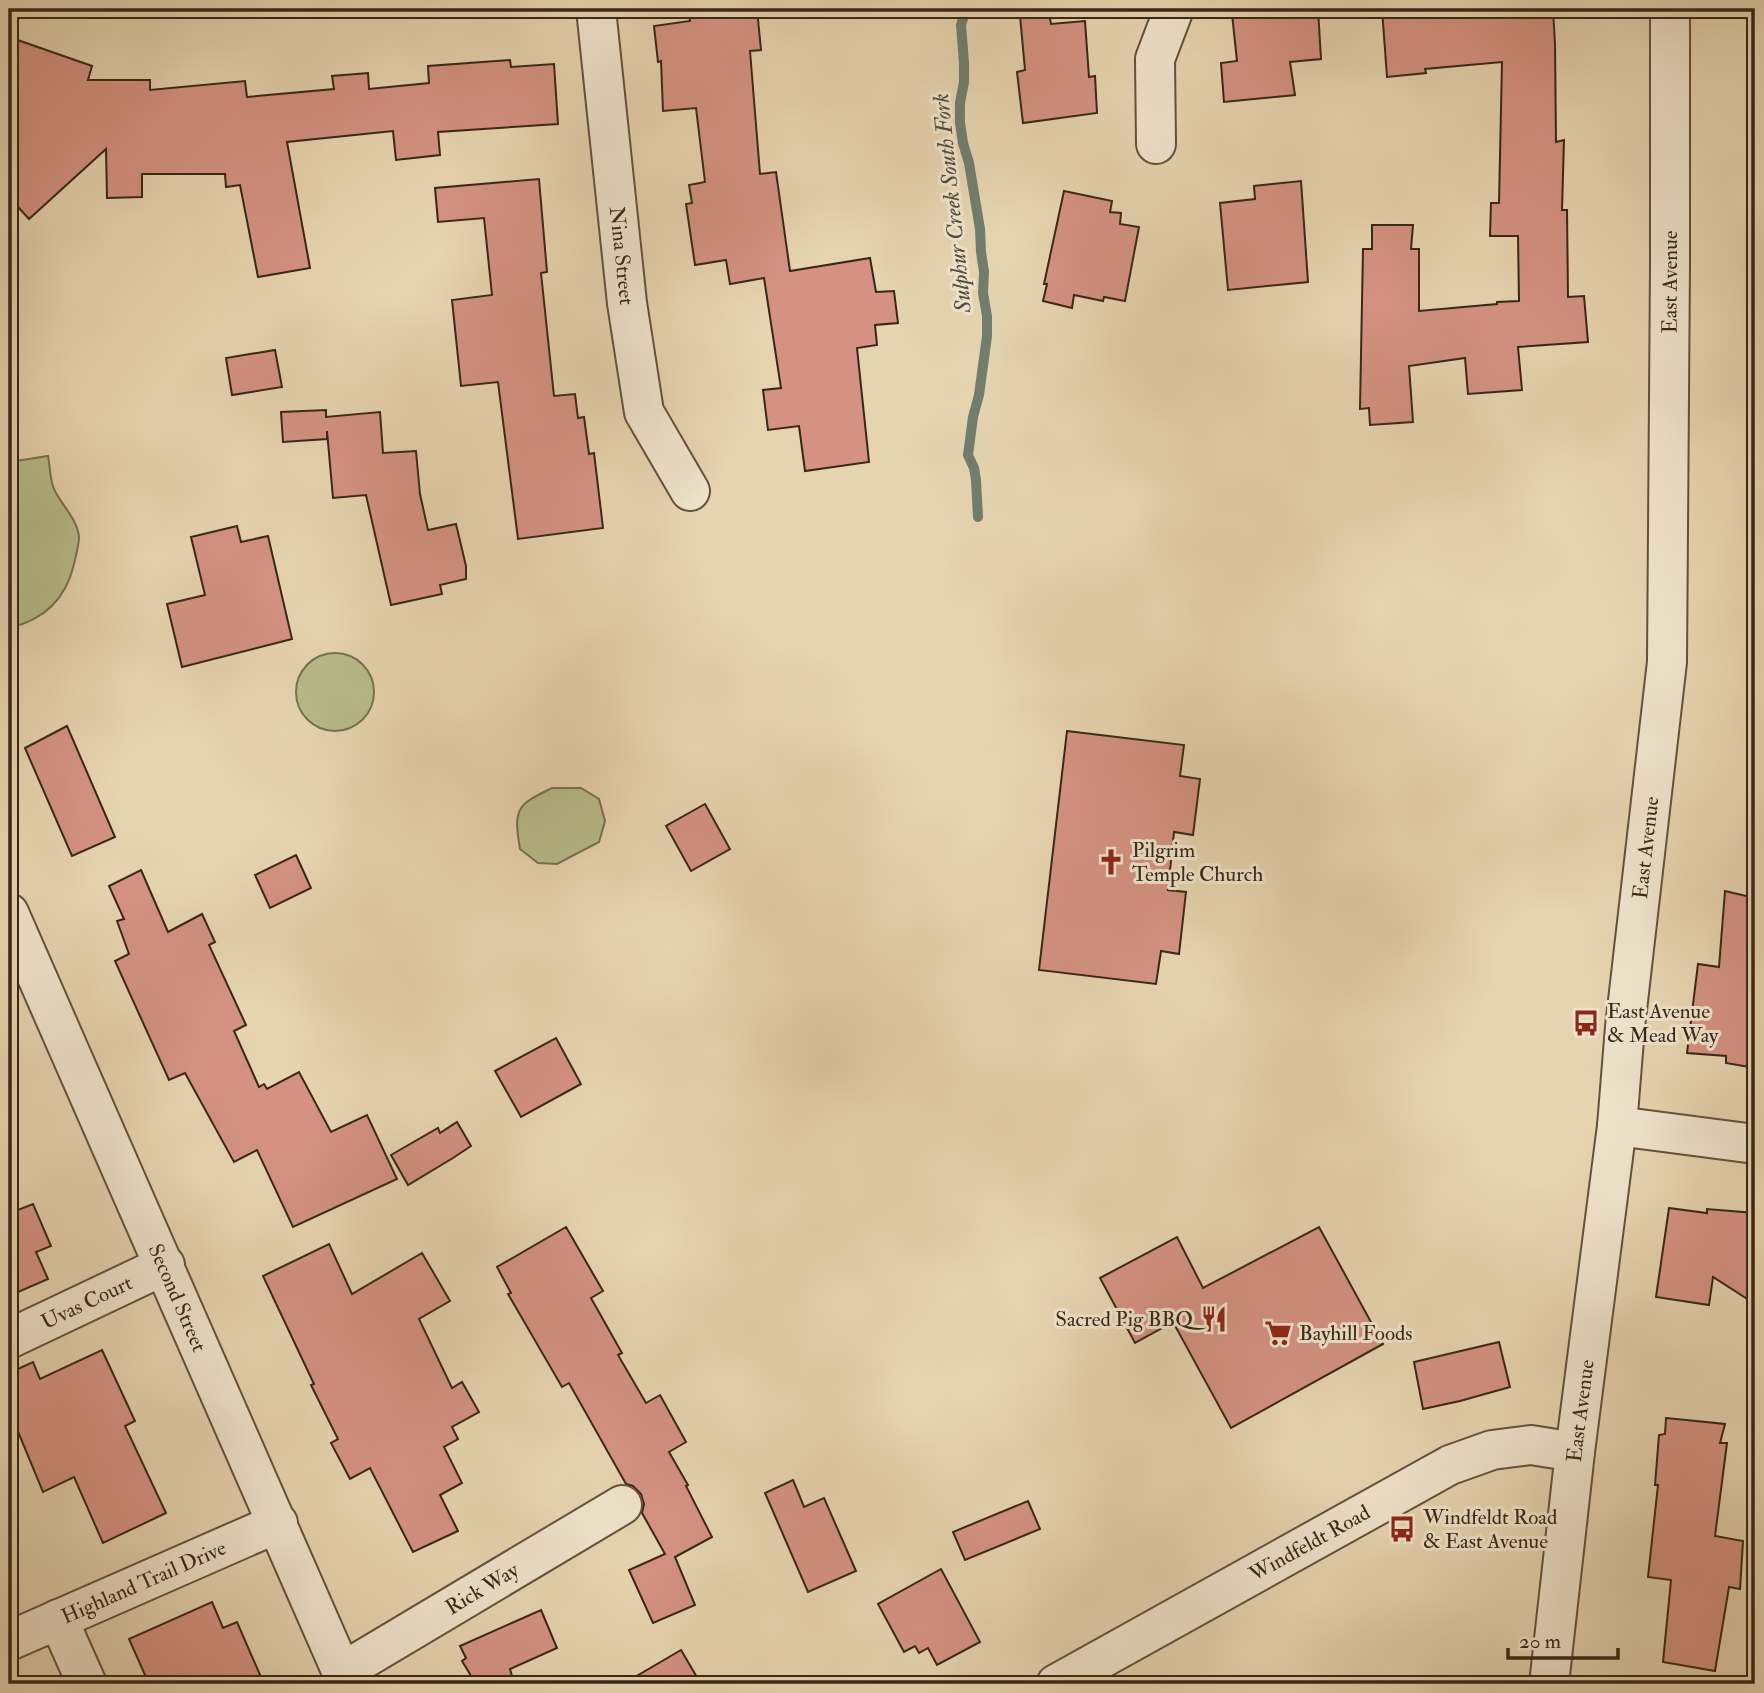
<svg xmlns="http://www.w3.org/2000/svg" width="1764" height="1693" font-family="'IM FELL Double Pica',serif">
  <rect width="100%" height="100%" fill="#e6d4b0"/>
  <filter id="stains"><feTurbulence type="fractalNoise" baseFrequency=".00286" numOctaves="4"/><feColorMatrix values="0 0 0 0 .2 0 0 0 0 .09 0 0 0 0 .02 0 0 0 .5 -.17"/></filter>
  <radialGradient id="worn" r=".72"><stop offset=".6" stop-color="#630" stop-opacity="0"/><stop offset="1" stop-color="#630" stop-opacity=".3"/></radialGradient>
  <g fill="#b7bc8a" stroke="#777250" stroke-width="2">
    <path d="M48 456C50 466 50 480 54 489 61 505 77 518 79 537 79 545 76 555 74 564 66 599 44 620 9 628V462Z"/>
    <circle cx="335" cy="692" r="39"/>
    <path d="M552 788H581L599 799 605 821 599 842 557 864 538 863 520 849C513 808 517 805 552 788Z"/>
  </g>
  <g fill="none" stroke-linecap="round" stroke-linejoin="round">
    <path stroke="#717e6e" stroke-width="10" d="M966 9 961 25 964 63V82L960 103V123L963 143 969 163 980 229 981 252 984 272 983 293 987 316V336L979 395 973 417 968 455 974 468 976 480 978 517"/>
  </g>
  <g fill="#d59283" stroke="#372716" stroke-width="2">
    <path d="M689 9H757L761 50 750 51 760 174 776 172 790 271 870 258 876 292 894 291 898 323 875 325 877 345 857 348 869 462 805 471 799 426 768 430 763 390 781 388 764 278 730 284 726 260 695 265 686 204 692 203 689 185 705 182 696 108 663 111 661 61 658 62 654 26 690 21Z"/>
    <path d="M1274 9H1318L1321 59 1290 62 1295 95 1224 102 1221 63 1237 61 1232 14Z"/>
    <path d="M1382 9H1553L1555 44 1556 142 1564 140 1562 210H1567L1568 297 1584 296 1588 342 1518 347 1522 390 1468 394 1465 358 1409 366 1413 422 1370 425 1369 408 1360 409 1363 249H1372V225H1413L1411 249H1419V311L1497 304V302L1519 301 1518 236H1490L1491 203H1499L1502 62 1425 69 1426 73 1387 77Z"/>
    <path d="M1049 13 1051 24 1085 21 1089 77 1095 76 1097 113 1023 123 1017 72 1025 70 1020 16Z"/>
    <path d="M9 37 92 66 88 80H150V90L245 81 247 97 334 89 332 76 368 73 369 89 429 83 428 66 510 60 511 67 554 64 558 124 438 132 440 155 396 160 393 131 287 142 310 268 258 277 240 185 226 187 225 174H142V197L107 198 106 149 29 219 9 197Z"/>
    <path d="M539 179 547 272 541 273 554 396 575 394 578 418 584 417 589 454 594 453 603 528 518 539 498 382 461 386 452 300 492 295 484 218 438 222 435 188Z"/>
    <path d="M1301 181 1308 282 1228 290 1220 203 1255 199 1254 186Z"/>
    <path d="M1064 191 1112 201 1110 212 1121 213 1120 224 1139 227 1125 301 1104 297 1103 301 1074 295 1072 308 1043 301 1047 284H1044Z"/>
    <path d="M275 350 282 387 232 395 226 358Z"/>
    <path d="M326 410V417L380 412 383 453 416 451 420 494 428 530 456 524 466 566V579L440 585 442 594 391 605 366 495 333 498 327 431V439L283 442 281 412Z"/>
    <path d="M237 526 241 542 268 536 292 639 182 667 167 604 205 595 191 537Z"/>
    <path d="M67 726 115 837 72 856 25 748Z"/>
    <path d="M1067 731 1184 745 1180 776 1200 779 1193 835 1174 832 1168 890 1186 892 1179 954 1161 951 1156 984 1039 970Z"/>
    <path d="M705 804 730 849 691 871 666 826Z"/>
    <path d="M296 855 311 888 270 908 255 875Z"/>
    <path d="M141 870 168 932 202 914 215 942 209 945 246 1025 234 1031 259 1087 264 1084 267 1089 299 1072 331 1132 367 1115 397 1179 293 1227 257 1150 234 1162 185 1073 169 1080 115 961 129 954 117 921 124 919 109 886Z"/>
    <path d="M1725 891 1755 898V936L1748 1007 1755 1008V1068L1726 1063V1056L1687 1053 1698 964 1719 967Z"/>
    <path d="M556 1038 581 1084 521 1117 495 1071Z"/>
    <path d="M457 1122 471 1146 453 1158 408 1185 391 1155 438 1128 440 1133Z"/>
    <path d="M9 1188 18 1210 33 1204 51 1246 36 1252 48 1279 9 1296Z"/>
    <path d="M1669 1208 1707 1213V1209L1755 1213V1304L1713 1277 1709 1305 1656 1297Z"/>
    <path d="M566 1227 603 1291 591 1298 622 1353 618 1355 646 1403 660 1395 686 1442 669 1452 688 1485 686 1486 712 1537 675 1557 695 1605 653 1623 629 1570 665 1554 642 1513 644 1504 641 1494 633 1486 626 1484 569 1383 562 1387 508 1294 511 1293 497 1267Z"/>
    <path d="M1319 1227 1383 1344 1231 1428 1173 1322 1135 1343 1100 1278 1177 1237 1203 1288Z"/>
    <path d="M329 1244 352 1294 422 1253 450 1301 419 1319 452 1388 462 1382 479 1412 452 1427 458 1439 444 1447 462 1483 440 1495 458 1531 413 1552 370 1468 350 1479 331 1443 338 1439 311 1385 314 1384 263 1276Z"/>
    <path d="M1499 1342 1510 1387 1460 1401 1423 1409 1414 1362Z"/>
    <path d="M102 1350 135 1421 125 1426 166 1513 103 1543 74 1477 43 1492 9 1410V1373L33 1362 40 1379Z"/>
    <path d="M1666 1418 1725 1424 1720 1443H1727L1715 1536 1743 1541 1740 1589 1729 1587 1715 1671 1663 1662 1671 1580 1648 1577 1658 1485H1655L1659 1435 1665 1434Z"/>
    <path d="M793 1480 804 1507 824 1498 856 1571 808 1592 765 1493Z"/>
    <path d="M1028 1501 1040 1529 965 1560 953 1532Z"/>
    <path d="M941 1569 980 1642 937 1665 928 1648 919 1653 915 1646 904 1652 878 1604Z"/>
    <path d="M212 1602 223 1628 237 1622 264 1684H149L129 1639Z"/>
    <path d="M541 1610 557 1648 510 1669 512 1676 496 1684H476L462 1661 466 1658 460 1646Z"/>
    <path d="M681 1650 701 1684H623Z"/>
  </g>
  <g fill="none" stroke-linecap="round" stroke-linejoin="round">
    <g stroke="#63523c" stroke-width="42">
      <g id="minor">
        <path id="s1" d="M596 9 627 303 644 412 690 491"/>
        <path d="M1156 144 1155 59 1174 9"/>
        <path id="s2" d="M9 913 347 1684"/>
        <path d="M1617 1126 1755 1144"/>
        <path id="s3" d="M9 1339 165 1265"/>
        <path d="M58 1619 87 1684"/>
        <path id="s4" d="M9 1641 278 1523"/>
        <path id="s5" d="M342 1672 622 1505"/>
        <path id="s6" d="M1056 1684 1450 1465 1492 1450 1531 1445 1575 1452"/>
      </g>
    </g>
    <g stroke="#63523c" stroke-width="42">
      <g id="tertiary">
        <path id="s7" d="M1549 1684 1575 1452 1617 1126 1625 1027 1667 662 1670 265V9"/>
      </g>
    </g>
    <use href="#minor" stroke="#efe3cc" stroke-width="38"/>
    <use href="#tertiary" stroke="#efe3cc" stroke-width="38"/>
  </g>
  <defs>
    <g id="church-bare" transform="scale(2.1)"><path d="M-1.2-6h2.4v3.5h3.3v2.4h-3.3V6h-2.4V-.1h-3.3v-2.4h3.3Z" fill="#8f2418" stroke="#efe3cc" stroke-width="2.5" paint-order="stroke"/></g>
    <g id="bus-bare" transform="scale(2.1)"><path d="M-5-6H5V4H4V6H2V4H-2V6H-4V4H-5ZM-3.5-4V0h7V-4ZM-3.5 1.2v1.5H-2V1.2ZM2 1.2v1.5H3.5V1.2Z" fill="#8f2418" stroke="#efe3cc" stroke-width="2.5" paint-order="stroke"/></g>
    <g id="restaurant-bare" transform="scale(2.1)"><path d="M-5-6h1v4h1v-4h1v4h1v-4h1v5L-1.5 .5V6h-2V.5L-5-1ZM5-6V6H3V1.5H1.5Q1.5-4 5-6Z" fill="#8f2418" stroke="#efe3cc" stroke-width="2.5" paint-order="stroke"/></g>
    <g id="supermarket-bare" transform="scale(2.1)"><path d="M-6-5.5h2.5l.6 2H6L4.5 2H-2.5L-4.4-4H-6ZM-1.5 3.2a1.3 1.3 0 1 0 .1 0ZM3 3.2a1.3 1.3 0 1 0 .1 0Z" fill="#8f2418" stroke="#efe3cc" stroke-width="2.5" paint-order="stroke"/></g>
  </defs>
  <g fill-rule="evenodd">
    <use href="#church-bare" x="1111" y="862"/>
    <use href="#bus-bare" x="1586" y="1023"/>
    <use href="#restaurant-bare" x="1214" y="1319"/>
    <use href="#supermarket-bare" x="1278" y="1333"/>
    <use href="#bus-bare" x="1402" y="1529"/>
  </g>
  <g text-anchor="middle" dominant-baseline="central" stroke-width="6" stroke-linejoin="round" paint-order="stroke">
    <g font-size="21" fill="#372716" stroke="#efe3cc">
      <text stroke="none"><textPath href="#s1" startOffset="248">Nina Street</textPath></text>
      <text stroke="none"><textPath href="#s7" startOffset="1409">East Avenue</textPath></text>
      <text stroke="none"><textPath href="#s7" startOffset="842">East Avenue</textPath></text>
      <text stroke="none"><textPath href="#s2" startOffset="420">Second Street</textPath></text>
      <text stroke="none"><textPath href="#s3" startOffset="86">Uvas Court</textPath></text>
      <text stroke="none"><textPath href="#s7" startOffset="275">East Avenue</textPath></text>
      <text stroke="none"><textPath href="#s6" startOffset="290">Windfeldt Road</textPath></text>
      <text stroke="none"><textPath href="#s4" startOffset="147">Highland Trail Drive</textPath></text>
      <text stroke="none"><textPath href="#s5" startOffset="163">Rick Way</textPath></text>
    </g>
    <g font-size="21" fill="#372716" stroke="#efe3cc" text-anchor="start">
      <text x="1132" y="850">Pilgrim<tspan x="1132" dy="24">Temple Church</tspan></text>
      <text x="1607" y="1011">East Avenue<tspan x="1607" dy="24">&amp; Mead Way</tspan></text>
      <text x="1193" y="1319" text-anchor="end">Sacred Pig BBQ</text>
      <text x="1299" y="1333">Bayhill Foods</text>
      <text x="1423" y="1517">Windfeldt Road<tspan x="1423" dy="24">&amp; East Avenue</tspan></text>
    </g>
    <g font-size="23" font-style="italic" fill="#4f4b3a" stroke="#efe3cc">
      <text transform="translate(952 203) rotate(-96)">Sulphur Creek South Fork</text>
    </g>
  </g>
  <rect width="1764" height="1693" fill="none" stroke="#e6d4b0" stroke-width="35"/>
  <rect x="10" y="10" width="1743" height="1672" fill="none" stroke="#372716" stroke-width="3.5"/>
  <rect x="18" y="18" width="1729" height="1658" fill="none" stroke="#372716" stroke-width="2"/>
  <path d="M1508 1648v10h110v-10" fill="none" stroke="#372716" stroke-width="3.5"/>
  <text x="1519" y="1648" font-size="21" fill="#372716" stroke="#efe3cc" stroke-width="5" paint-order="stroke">20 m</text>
  <rect width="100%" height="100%" filter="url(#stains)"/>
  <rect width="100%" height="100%" fill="url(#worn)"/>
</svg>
